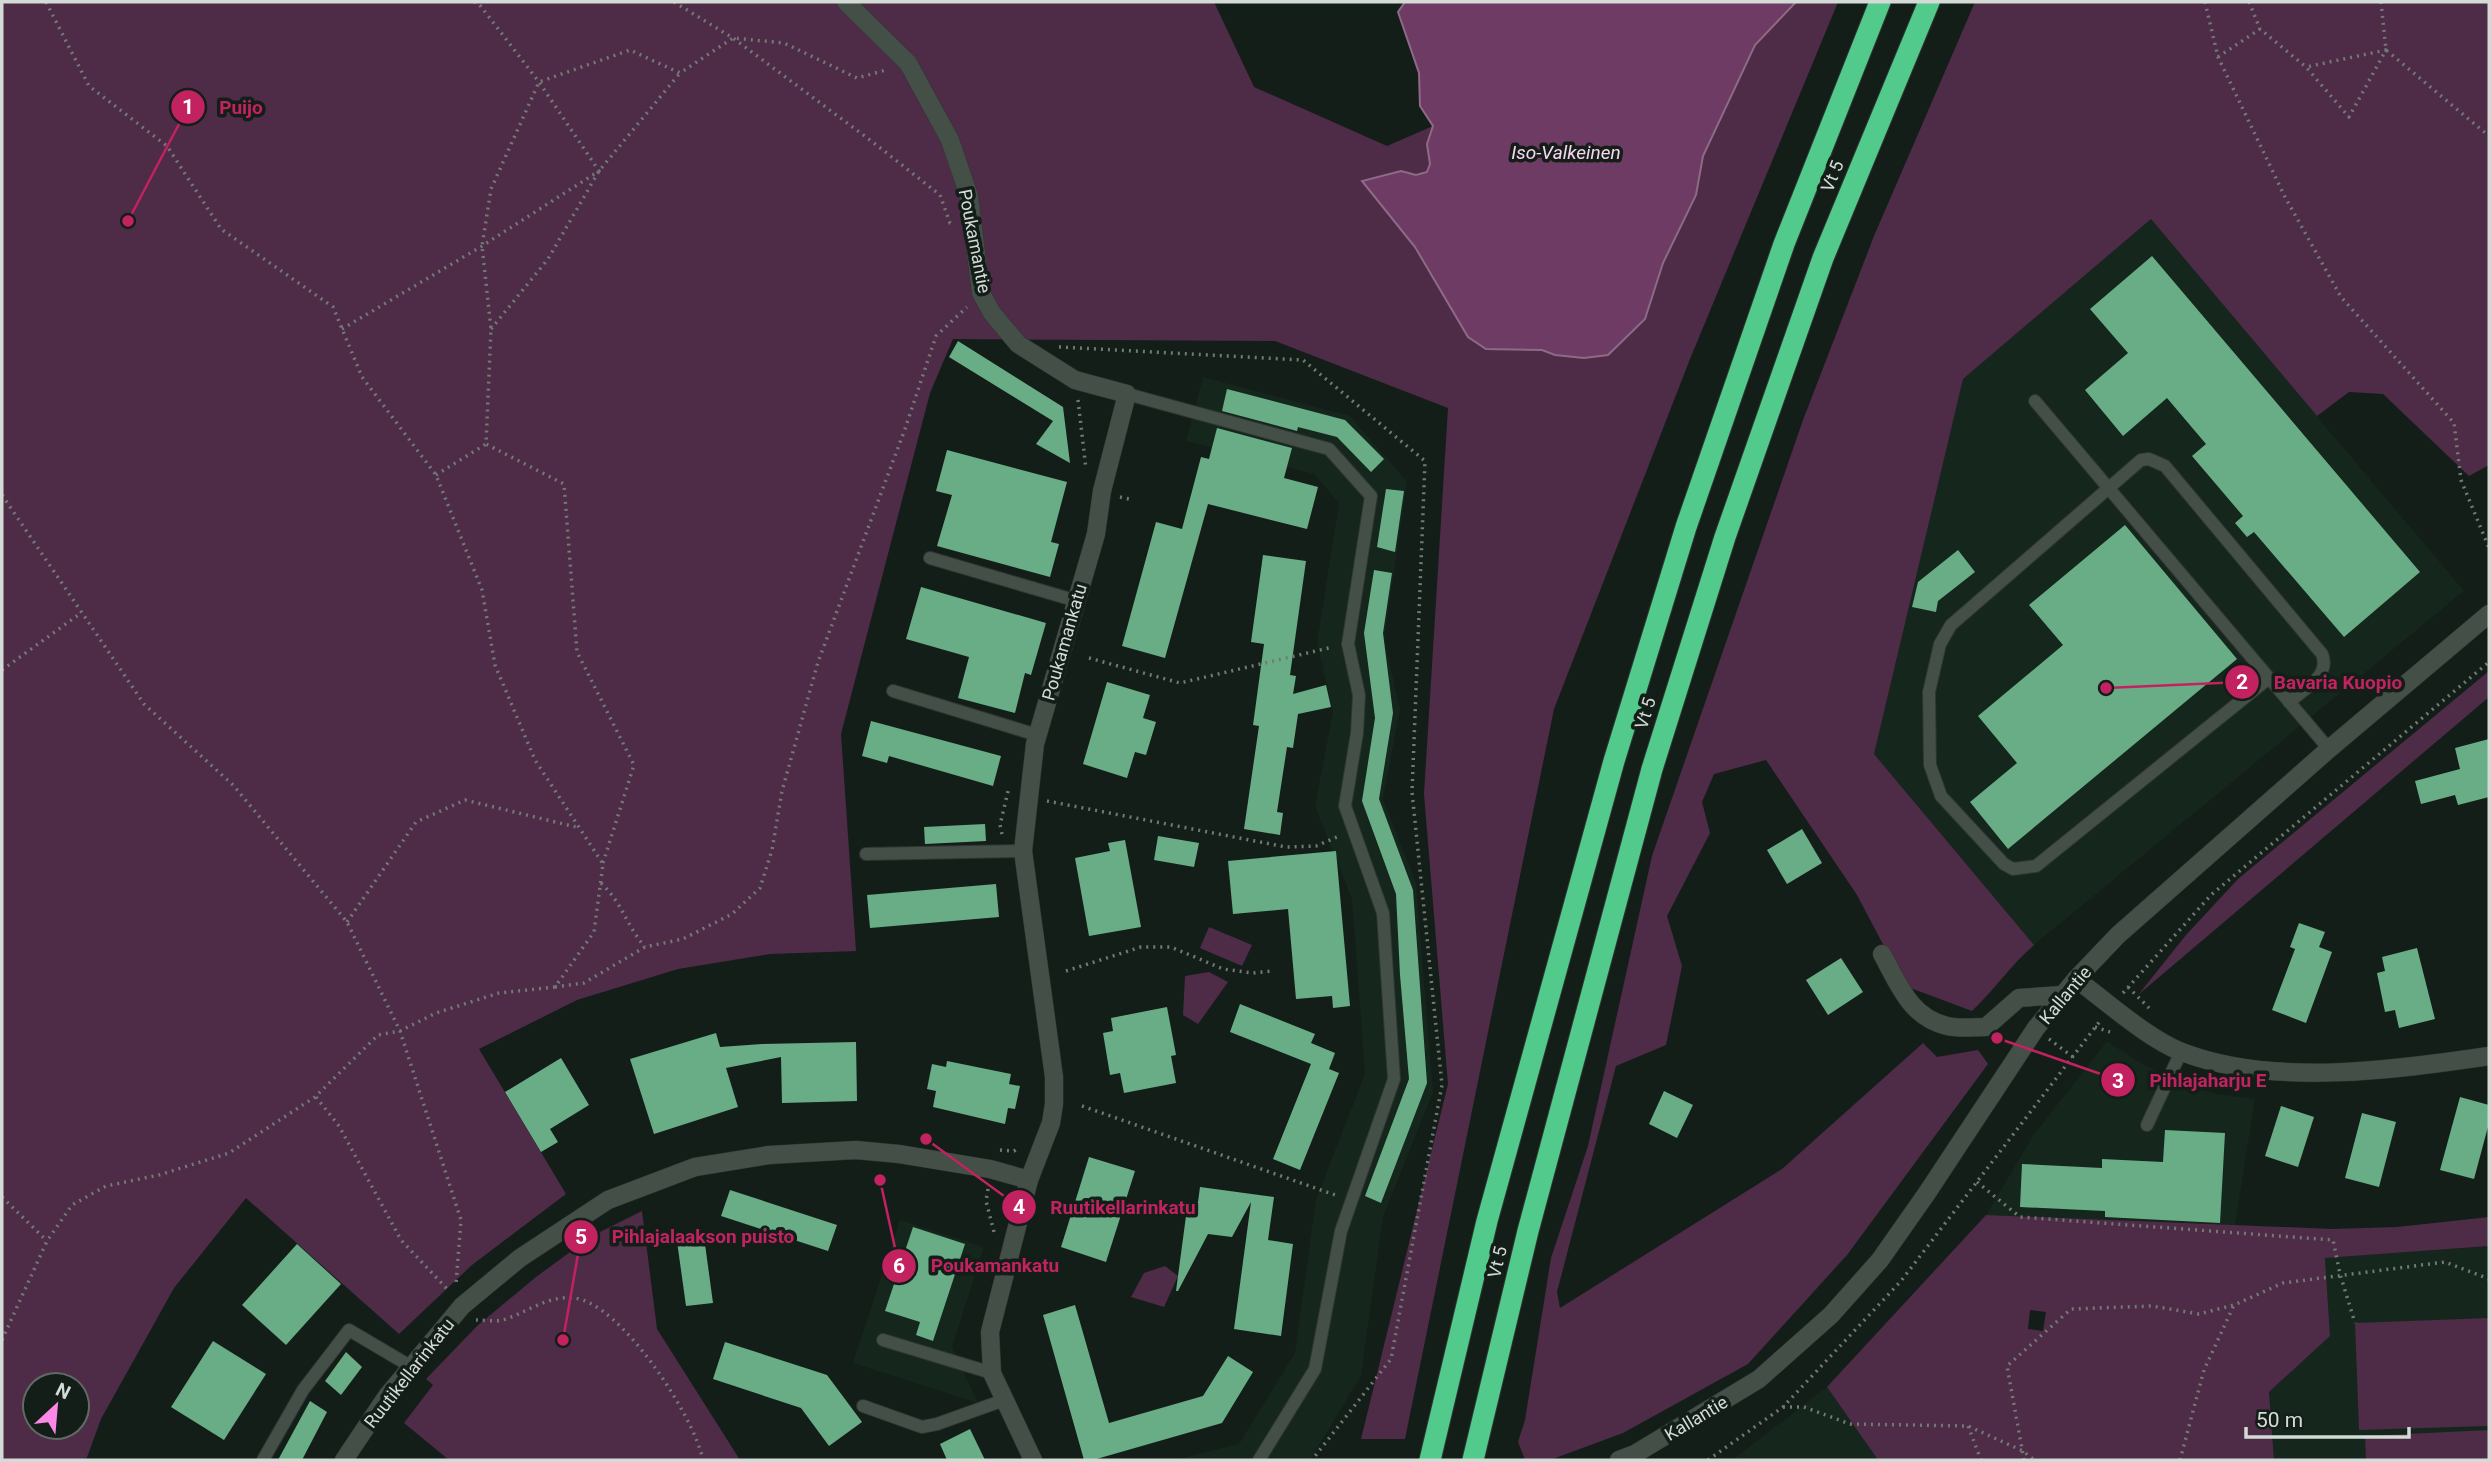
<svg xmlns="http://www.w3.org/2000/svg" width="2491" height="1462" font-family="Roboto,sans-serif">
  <rect width="100%" height="100%" fill="#141e18"/>
  <g fill="#15261c">
    <path d="M2151 219 2464 591 2034 945 1874 754 1963 379Z"/>
    <path d="M1203 377 1350 416 1407 482 1384 640 1400 709 1383 799 1416 883 1433 1092 1383 1217 1361 1376 1310 1460H1174L1239 1444 1295 1353 1316 1199 1365 1074 1352 899 1315 806 1333 712 1317 643 1339 503 1314 474 1186 441Z"/>
    <path d="M2107 1041 2142 1064 2191 1086 2217 1094 2255 1099 2235 1225 1986 1215 2033 1136Z"/>
    <path d="M900 1220 984 1247 952 1347 978 1403 853 1363Z"/>
    <path d="M2489 1246V1460H2274L2269 1392 2330 1336 2325 1258Z"/>
    <path d="M1827 1387 1878 1460H1732Z"/>
  </g>
  <g fill="#4e2b47" fill-rule="evenodd">
    <path d="M2 2H1214L1254 87 1387 146 1433 126 1427 144 1430 164 1427 172 1416 175 1401 171 1362 181 1415 247 1468 337 1486 349 1542 350 1555 355 1645 319 1663 263 1696 195 1703 156 1755 45 1796 2H1838L1690 359 1554 709 1405 1439H1361L1448 1084 1424 794 1448 408 1275 341 953 339 930 393 841 734 856 951 770 954 678 969 577 1000 479 1049 566 1194 472 1265 399 1334 246 1198 174 1288 101 1419 86 1460H2ZM35 1385H77V1427H35Z"/>
    <path d="M1975 2H2489V465L2469 476 2383 394 2349 392 2317 416 2151 219 1963 379 1874 754 2034 945C2011 965 1994 990 1972 1011L1905 986 1857 895 1766 760 1714 774 1702 802 1710 833 1667 916 1682 966 1666 1045 1616 1066 1557 1292 1560 1308 1782 1169 1923 1043 1937 1057 1978 1050 1988 1064 1847 1255 1748 1364 1623 1433 1550 1460H1525L1518 1442 1525 1420 1551 1258 1588 1146 1652 856 1803 420 1874 236Z"/>
    <path d="M2489 671V697L2138 995 2186 935 2238 879Z"/>
    <path d="M1209 927 1252 945 1242 966 1200 948Z"/>
    <path d="M1209 972 1228 982 1198 1024 1183 1015 1185 976Z"/>
    <path d="M642 1211 657 1329 740 1460H449L404 1423 433 1385 426 1379 477 1326 536 1277 592 1236Z"/>
    <path d="M1986 1215 2333 1229 2397 1227 2489 1217V1246L2325 1258 2330 1336 2269 1392 2274 1460H1878L1827 1387ZM2030 1310 2046 1312 2043 1331 2028 1329Z"/>
    <path d="M1165 1266 1178 1276 1164 1307 1131 1297 1144 1273Z"/>
    <path d="M2489 1318V1426L2359 1430 2355 1323Z"/>
    <path d="M2489 1430V1460H2366L2365 1436Z"/>
  </g>
  <path fill="#6e3b64" stroke="#8d6b86" stroke-width="2" d="M1405 2H1796L1755 45 1703 156 1696 195 1663 263 1645 319 1608 355 1584 358 1555 355 1542 350 1486 349 1468 337 1415 247 1362 181 1401 171 1416 175 1427 172 1430 164 1427 144 1433 126 1420 106 1419 73 1398 12Z"/>
  <g fill="#69ad86">
    <path d="M2152 256 2420 572 2344 637 2254 532 2247 537 2235 523 2243 516 2192 456 2206 444 2167 398 2123 436 2085 390 2128 353 2090 309Z"/>
    <path d="M958 341 1063 407 1070 463 1036 444 1053 421 949 357Z"/>
    <path d="M1227 389 1345 420 1384 459 1371 472 1337 437 1298 427 1297 431 1222 411Z"/>
    <path d="M1217 428 1292 448 1284 478 1318 487 1307 529 1208 504 1165 658 1122 646 1156 522 1182 529 1201 457 1209 459Z"/>
    <path d="M947 450 1067 482 1051 542 1059 544 1050 577 937 546 952 495 936 491Z"/>
    <path d="M1386 489 1404 491 1395 552 1377 547Z"/>
    <path d="M2125 525 2237 659 2008 849 1970 802 2017 763 1978 716 2063 645 2029 605Z"/>
    <path d="M1958 550 1975 572 1938 601 1936 612 1912 607 1918 582Z"/>
    <path d="M1263 555 1306 561 1290 675 1296 676 1293 694 1326 685 1331 707 1298 714 1293 748 1287 747 1277 812 1283 813 1280 835 1244 829 1259 726 1253 725 1264 644 1251 642Z"/>
    <path d="M1374 570 1392 573 1383 633 1393 713 1379 799 1413 890 1427 1083 1381 1203 1365 1196 1409 1079 1400 975 1396 894 1362 801 1375 718 1364 633Z"/>
    <path d="M921 587 1046 623 1031 675 1025 673 1015 713 958 698 969 657 906 639Z"/>
    <path d="M1107 682 1150 695 1143 718 1156 722 1146 755 1135 752 1127 778 1083 764Z"/>
    <path d="M871 721 1001 756 993 786 889 756 887 763 862 756Z"/>
    <path d="M2489 739V797L2458 805 2455 795 2421 804 2415 781 2460 769 2455 748Z"/>
    <path d="M985 824 986 841 925 844 924 827Z"/>
    <path d="M1802 829 1822 863 1787 884 1767 850Z"/>
    <path d="M1158 836 1199 843 1194 867 1154 860Z"/>
    <path d="M1125 840 1141 927 1089 936 1075 858 1110 851 1108 843Z"/>
    <path d="M1336 851 1350 1006 1333 1008 1332 996 1296 999 1288 909 1233 914 1228 861Z"/>
    <path d="M996 884 999 917 870 928 867 895Z"/>
    <path d="M2299 923 2325 932 2319 947 2332 952 2306 1023 2272 1010 2295 949 2290 947Z"/>
    <path d="M2417 948 2435 1019 2399 1028 2395 1010 2385 1012 2377 973 2385 971 2382 957Z"/>
    <path d="M1841 958 1863 992 1828 1015 1806 980Z"/>
    <path d="M1240 1004 1315 1034 1311 1043 1335 1053 1329 1069 1339 1073 1300 1170 1273 1159 1311 1064 1230 1032Z"/>
    <path d="M1167 1007 1176 1055 1171 1056 1176 1083 1124 1093 1120 1073 1110 1075 1103 1033 1113 1031 1111 1018Z"/>
    <path d="M716 1033 720 1047 762 1044 856 1042 857 1101 782 1103 781 1057 726 1068 738 1107 654 1134 630 1059Z"/>
    <path d="M561 1058 589 1105 550 1129 558 1142 541 1152 505 1092Z"/>
    <path d="M947 1061 1011 1074 1009 1084 1020 1086 1015 1109 1008 1108 1005 1124 933 1107 936 1091 927 1089 932 1064 946 1067Z"/>
    <path d="M1664 1091 1693 1105 1677 1138 1649 1124Z"/>
    <path d="M2460 1097 2489 1105V1123L2474 1179 2440 1170Z"/>
    <path d="M2281 1106 2314 1117 2298 1167 2265 1156Z"/>
    <path d="M2362 1113 2396 1122 2379 1187 2345 1178Z"/>
    <path d="M2165 1130 2225 1133 2220 1223 2105 1217V1211L2020 1207 2022 1164 2102 1168V1159L2163 1162Z"/>
    <path d="M1089 1157 1135 1171 1106 1262 1061 1247Z"/>
    <path d="M1200 1187 1274 1197 1268 1240 1293 1244 1281 1336 1234 1329 1251 1202 1232 1237 1208 1234 1178 1291H1176L1188 1201 1198 1202Z"/>
    <path d="M730 1190 837 1225 828 1251 721 1216Z"/>
    <path d="M913 1227 965 1244 933 1341 916 1335 920 1322 885 1311Z"/>
    <path d="M676 1234 705 1244 713 1303 686 1306Z"/>
    <path d="M297 1244 341 1284 286 1345 242 1305Z"/>
    <path d="M1075 1305 1109 1423 1203 1396 1228 1356 1253 1372 1222 1423 1093 1460H1084L1043 1315Z"/>
    <path d="M213 1341 266 1374 224 1440 171 1407Z"/>
    <path d="M725 1342 827 1375 862 1422 829 1446 801 1408 713 1379Z"/>
    <path d="M346 1352 362 1367 341 1395 325 1381Z"/>
    <path d="M310 1401 327 1412 302 1460H278Z"/>
    <path d="M970 1429 985 1460H947L940 1444Z"/>
  </g>
  <g fill="none" stroke-linecap="round" stroke-linejoin="round">
    <g stroke="#303632" stroke-width="14">
      <g id="service">
        <path d="M1127 394 1329 449 1371 496 1348 644 1359 695 1357 733 1345 806 1383 913 1394 1079 1341 1231 1315 1369 1259 1460"/>
        <path d="M2035 401 2329 749"/>
        <path d="M930 558 1077 601"/>
        <path d="M2269 678 2036 866 2013 869 2004 864 1941 796 1930 765 1929 692 1940 644 1951 625 2141 460 2149 459 2165 466 2322 654C2331 676 2304 689 2289 702"/>
        <path d="M893 691 1037 735"/>
        <path d="M866 854 1023 851"/>
        <path d="M2147 1125 2181 1052"/>
        <path d="M883 1340 992 1373"/>
        <path d="M863 1406 922 1427 937 1424 1004 1400"/>
        <path d="M263 1460 303 1390 349 1330 410 1366"/>
      </g>
    </g>
    <g stroke="#303632" stroke-width="19">
      <g id="minor">
        <path d="M846 2 908 63 950 140 969 196 981 293 992 313 1018 344 1075 380 1127 394 1102 491 1096 534 1035 744 1023 851 1054 1077V1104L1051 1123 1029 1180 990 1332 992 1373 1033 1460"/>
        <path d="M1882 954C1899 985 1910 1017 1947 1026 1959 1029 1974 1027 1986 1027L2019 998 2062 995"/>
        <path d="M344 1460 387 1396 462 1306 520 1258 608 1200 695 1167 769 1155 856 1150 899 1154 990 1169 1029 1180"/>
      </g>
    </g>
    <g stroke="#303632" stroke-width="19">
      <path id="tertiary" d="M2076 979C2106 1001 2148 1039 2182 1052 2272 1087 2395 1070 2489 1056"/>
    </g>
    <g stroke="#303632" stroke-width="19">
      <path id="secondary" d="M1619 1460 1635 1454 1759 1379 1831 1315 1880 1260 1927 1193 2036 1028 2076 979 2118 935 2329 749 2489 614"/>
    </g>
    <g stroke="#303632" stroke-width="23">
      <g id="motorway">
        <path d="M1430 1460 1487 1221 1614 761 1686 527 1784 244 1880 2"/>
        <path d="M1473 1460 1528 1231 1652 769 1725 537 1823 258 1929 2"/>
      </g>
    </g>
    <g stroke="#717a74" stroke-width="3.5" stroke-dasharray="2 5" stroke-linecap="butt">
      <path d="M674 2 733 38 874 143 940 195 950 223 953 224"/>
      <path d="M2205 2 2218 57 2285 197 2341 297 2454 423 2461 480 2489 548"/>
      <path d="M2249 2 2260 29 2306 67 2349 117 2386 50 2306 67"/>
      <path d="M2381 2 2386 50 2489 136"/>
      <path d="M2218 57 2260 29"/>
      <path d="M342 329 482 246 599 171 539 82 479 4 474 2"/>
      <path d="M491 329 548 259 599 171 680 73"/>
      <path d="M1059 347 1303 360 1425 461 1412 792 1442 1085 1391 1359 1312 1460"/>
      <path d="M1078 400 1086 469"/>
      <path d="M436 475 486 444"/>
      <path d="M2 495 144 704 233 785 347 922 400 1031 461 1220 456 1284"/>
      <path d="M1120 497 1133 500"/>
      <path d="M1089 658 1180 683 1333 647"/>
      <path d="M2 670 81 613"/>
      <path d="M1047 801 1286 847 1316 846 1337 837"/>
      <path d="M1002 834 1000 825 1009 787"/>
      <path d="M603 863 634 765 577 652 564 484 486 444 491 329 482 246 491 189 539 82 630 50 680 73 733 38 784 43 857 78 886 70"/>
      <path d="M601 883C623 904 626 925 645 947"/>
      <path d="M347 922 416 822 465 800 576 827"/>
      <path d="M1066 971 1141 947H1171L1223 969 1253 973 1273 971"/>
      <path d="M555 987 584 983 645 947 683 939 732 914 760 888 772 850 782 791 818 662 905 429 936 336 967 307"/>
      <path d="M2128 987 2149 1008"/>
      <path d="M2123 993 2211 895 2489 662"/>
      <path d="M2095 1027 2110 1032"/>
      <path d="M2049 1039 2073 1057"/>
      <path d="M316 1097 339 1126 401 1240 449 1291"/>
      <path d="M1082 1106 1338 1196"/>
      <path d="M1000 1150 1014 1151 1019 1147"/>
      <path d="M1977 1182 2020 1217 2333 1240 2340 1274 2355 1323"/>
      <path d="M988 1189 986 1201 994 1232"/>
      <path d="M2 1197 47 1241"/>
      <path d="M476 1320C484 1320 495 1322 503 1320 526 1313 548 1295 574 1298 621 1303 694 1416 703 1460"/>
      <path d="M2 1340 47 1241 72 1205 106 1186 159 1175 229 1153 315 1097 378 1035 400 1031 436 1013 499 993 555 987 594 932 603 864 535 760 495 665 482 590 436 475 362 377 333 307 221 229 167 146 89 86 46 2"/>
      <path d="M1783 1407H1804L1850 1424 1968 1426 2023 1451 2034 1460"/>
      <path d="M1968 1426 1981 1460"/>
      <path d="M1708 1460 1783 1407 1901 1281 2100 1021"/>
      <path d="M2024 1460 2007 1366 2071 1309 2152 1306 2199 1314 2234 1305 2283 1283 2445 1262 2489 1279"/>
      <path d="M2180 1460 2204 1370 2234 1305"/>
    </g>
    <use href="#service" stroke="#434f47" stroke-width="12"/>
    <use href="#minor" stroke="#434f47" stroke-width="18"/>
    <use href="#tertiary" stroke="#434f47" stroke-width="18"/>
    <use href="#secondary" stroke="#434f47" stroke-width="18"/>
    <use href="#motorway" stroke="#52ca8c" stroke-width="21"/>
  </g>
  <g text-anchor="middle" dominant-baseline="central" stroke-width="7" stroke-linejoin="round" paint-order="stroke">
    <g font-size="18" fill="#d4dbd6" stroke="#141e18">
      <text transform="translate(1832 176) rotate(-68)">Vt 5</text>
      <text transform="translate(975 241) rotate(79)">Poukamantie</text>
      <text transform="translate(1064 642) rotate(-74)">Poukamankatu</text>
      <text transform="translate(1645 713) rotate(-73)">Vt 5</text>
      <text transform="translate(2065 995) rotate(-50)">Kallantie</text>
      <text transform="translate(1497 1262) rotate(-77)">Vt 5</text>
      <text transform="translate(409 1373) rotate(-52)">Ruutikellarinkatu</text>
      <text transform="translate(1696 1418) rotate(-31)">Kallantie</text>
    </g>
    <g font-size="19" font-style="italic" fill="#f7d6ef" stroke="#141e18">
      <text x="1566" y="152">Iso-Valkeinen</text>
    </g>
  </g>
  <path fill="none" stroke="#c32261" stroke-width="2.5" d="M128 221L188 107M2106 688L2242 682M1997 1038L2118 1080M926 1139L1019 1207M563 1340L581 1237M880 1180L899 1266"/>
  <g fill="#c32261" stroke="#141e18" stroke-width="2.5">
    <circle cx="128" cy="221" r="7"/>
    <circle cx="2106" cy="688" r="7"/>
    <circle cx="1997" cy="1038" r="7"/>
    <circle cx="926" cy="1139" r="7"/>
    <circle cx="563" cy="1340" r="7"/>
    <circle cx="880" cy="1180" r="7"/>
    <circle cx="188" cy="107" r="18"/>
    <circle cx="2242" cy="682" r="18"/>
    <circle cx="2118" cy="1080" r="18"/>
    <circle cx="1019" cy="1207" r="18"/>
    <circle cx="581" cy="1237" r="18"/>
    <circle cx="899" cy="1266" r="18"/>
  </g>
  <g font-size="21" text-anchor="middle" font-weight="bold" fill="#fff">
    <text x="188" y="114">1</text>
    <text x="2242" y="689">2</text>
    <text x="2118" y="1088">3</text>
    <text x="1019" y="1214">4</text>
    <text x="581" y="1244">5</text>
    <text x="899" y="1273">6</text>
  </g>
  <g font-size="19" text-anchor="middle" font-weight="bold" fill="#c32261" stroke="#141e18" stroke-width="7" stroke-linejoin="round" paint-order="stroke">
    <text x="241" y="114">Puijo</text>
    <text x="2338" y="689">Bavaria Kuopio</text>
    <text x="2208" y="1087">Pihlajaharju E</text>
    <text x="1123" y="1214">Ruutikellarinkatu</text>
    <text x="703" y="1243">Pihlajalaakson puisto</text>
    <text x="995" y="1272">Poukamankatu</text>
  </g>
  <rect width="2491" height="1462" fill="none" stroke="#d4dbd6" stroke-width="7"/>
  <g transform="translate(56 1406) rotate(26)"><circle r="33" fill="#141e18" stroke="#616a64" stroke-width="2"/>
  <path d="M0-5L12 26L0 18L-12 26Z" fill="#fb87e6"/>
  <text y="-10" font-size="19" font-weight="bold" text-anchor="middle" fill="#d4dbd6">N</text>
  </g>
  <path d="M2246 1427v10h163v-10" fill="none" stroke="#d4dbd6" stroke-width="3.5"/>
  <text x="2256" y="1427" font-size="21" fill="#d4dbd6" stroke="#141e18" stroke-width="5" paint-order="stroke">50 m</text>
</svg>
